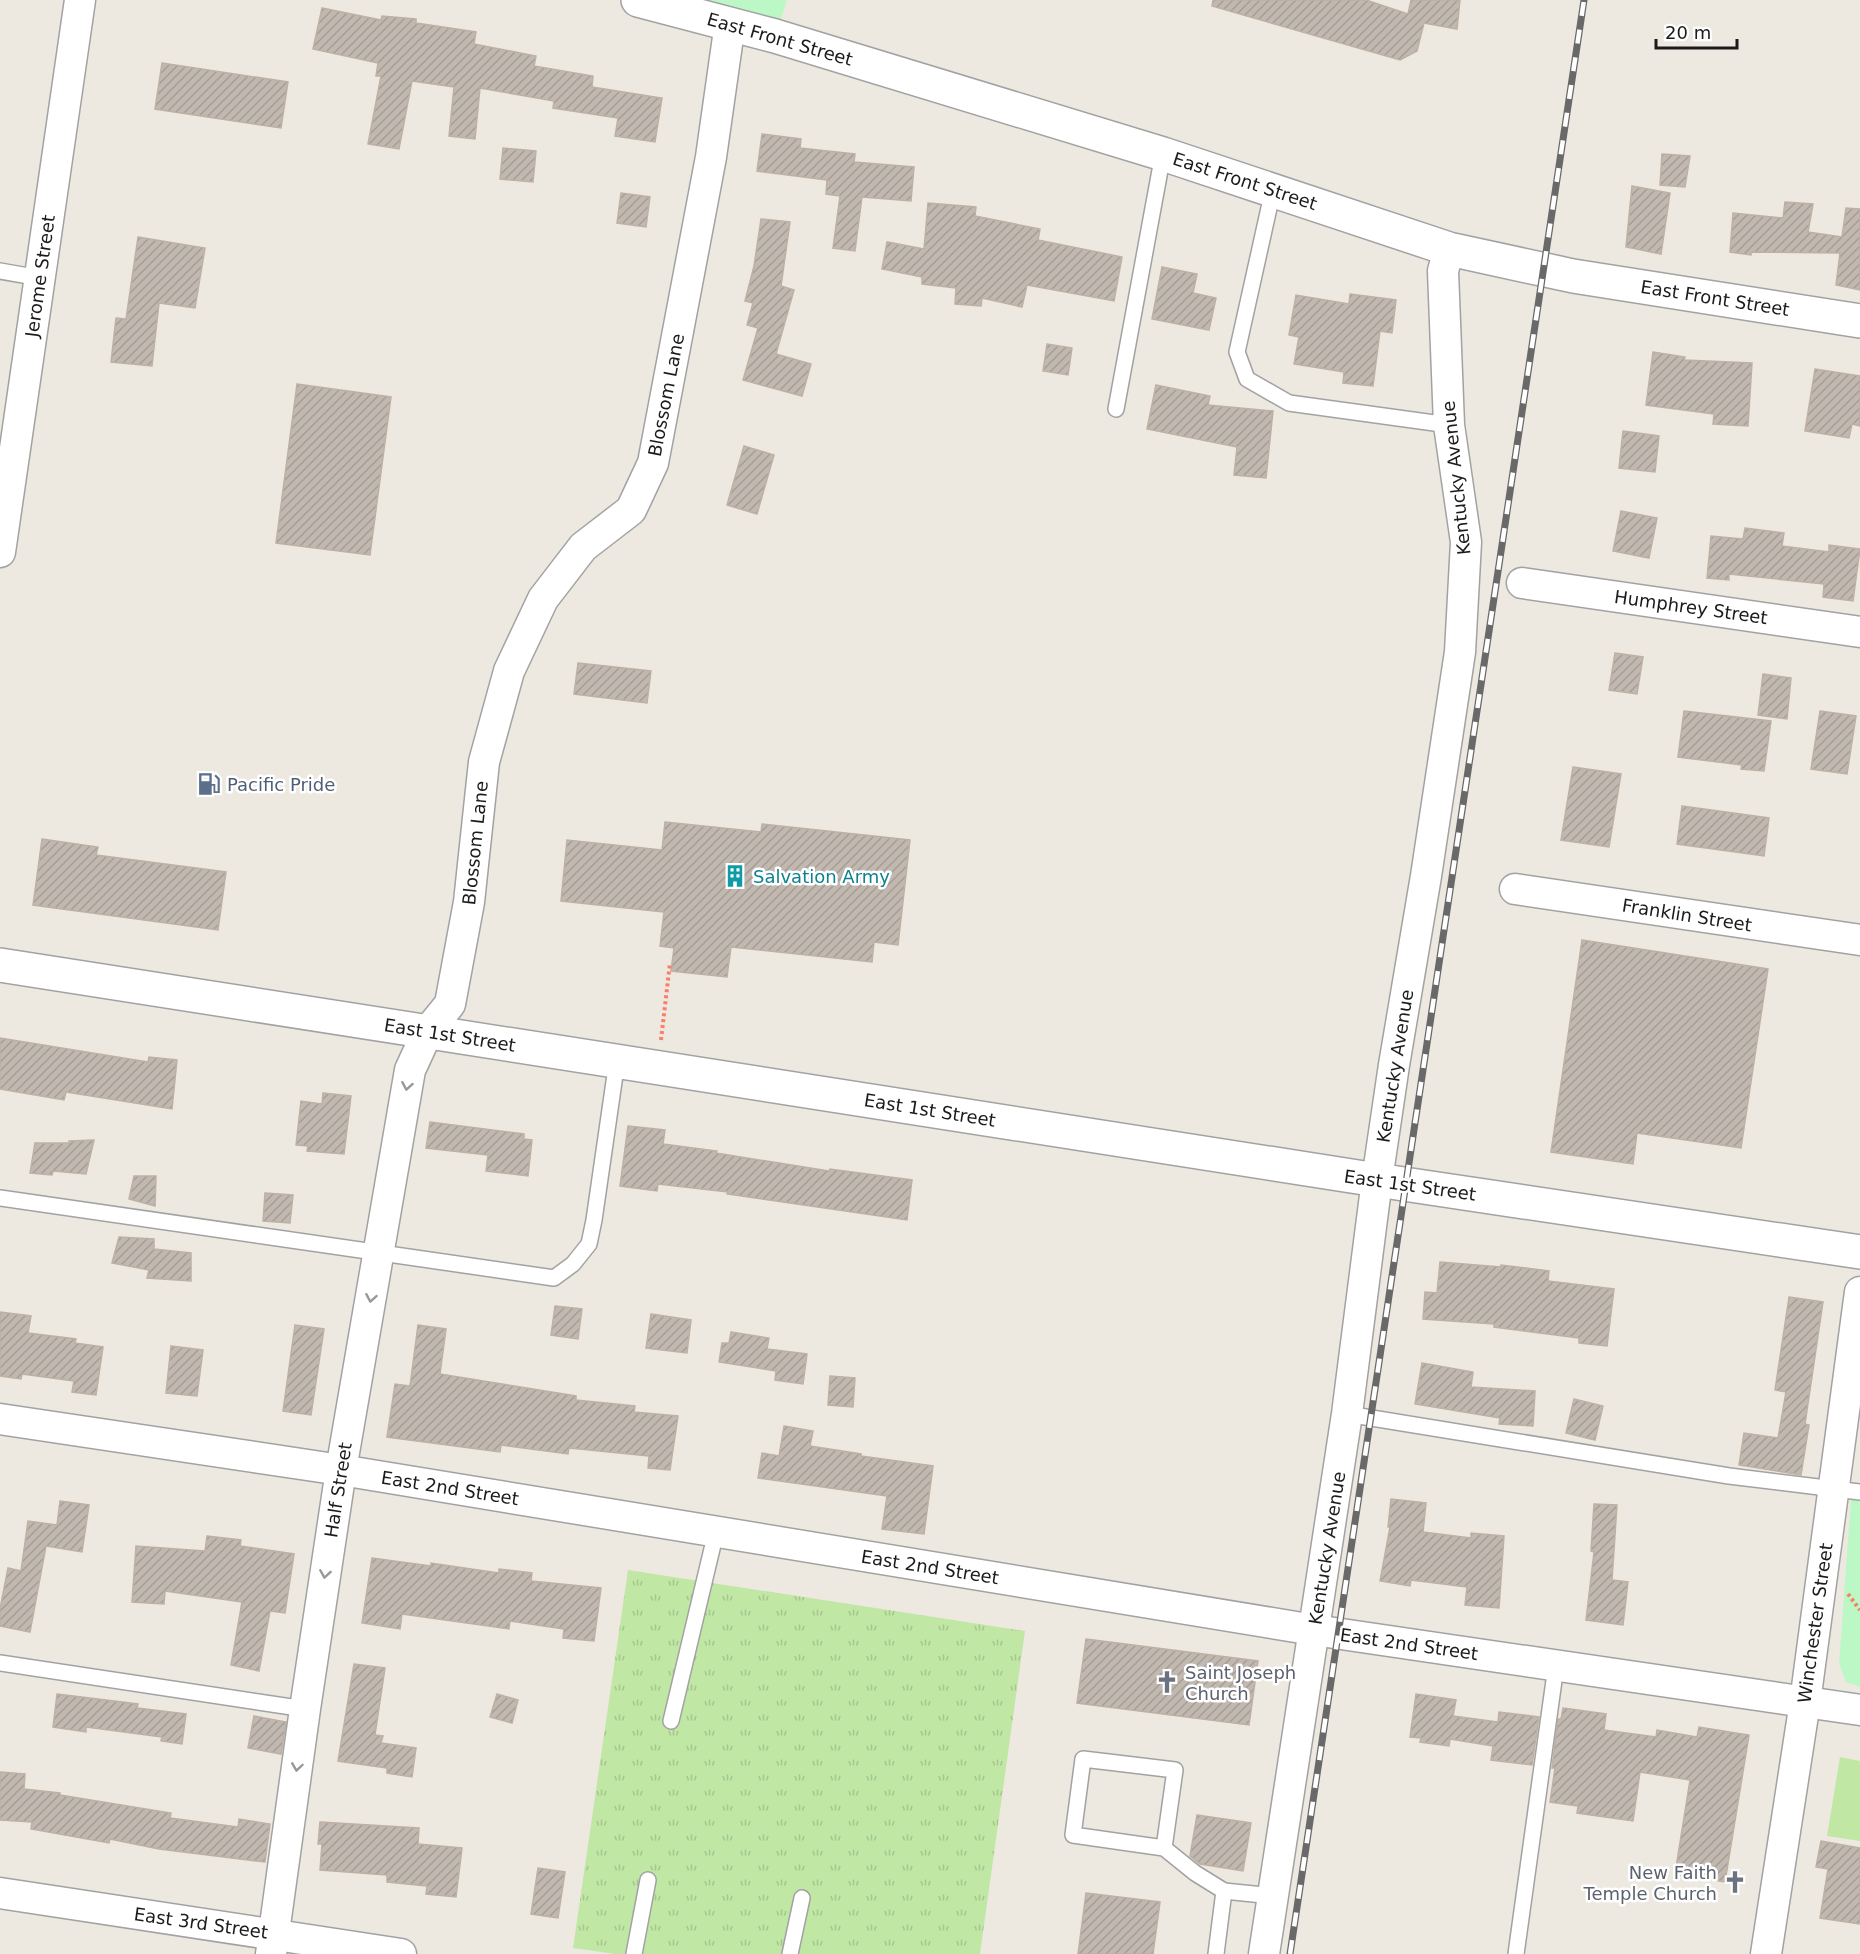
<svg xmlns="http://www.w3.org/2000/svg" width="1860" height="1954" font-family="'DejaVu Sans',sans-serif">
  <defs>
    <pattern id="grass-tufts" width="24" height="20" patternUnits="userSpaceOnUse" patternTransform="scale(1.5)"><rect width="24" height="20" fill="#c1e7a5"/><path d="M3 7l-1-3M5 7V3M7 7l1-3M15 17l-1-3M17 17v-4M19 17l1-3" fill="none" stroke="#a5c68d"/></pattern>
    <pattern id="building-hatch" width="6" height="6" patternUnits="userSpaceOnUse" patternTransform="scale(1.5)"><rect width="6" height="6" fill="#c1b8b0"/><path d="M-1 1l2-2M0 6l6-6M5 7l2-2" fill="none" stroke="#a59e97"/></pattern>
  </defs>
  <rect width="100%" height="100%" fill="#ede9e0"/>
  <path fill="url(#grass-tufts)" d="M628 1570 1025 1631 980 1954H615L573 1948Z"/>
  <g fill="#bcf8c5">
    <path d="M633 0H787L775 36Z"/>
    <path d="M1851 1499 1860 1500V1687L1846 1682 1839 1663Z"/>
  </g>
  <path fill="#c1e7a5" d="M1840 1757 1860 1761V1841L1827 1836Z"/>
  <g fill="url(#building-hatch)" stroke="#beb1a3" stroke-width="1.5">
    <path d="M1213 0H1366L1408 14 1411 0H1460L1457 29 1424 23 1417 51 1400 60 1212 6Z"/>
    <path d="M322 8 381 20 382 16 416 19V23L476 32 474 44 536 56 534 66 593 76 592 87 662 98 655 142 615 136 618 118 553 108 554 101 480 88 475 139 449 136 454 87 412 81 399 149 368 144 381 76H376L378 63 313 49Z"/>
    <path d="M162 63 288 82 281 128 155 109Z"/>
    <path d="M762 134 801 139 800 148 855 154 854 162 914 167 911 201 862 197 855 251 833 248 840 196 826 194 827 180 757 171Z"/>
    <path d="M503 148 536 151 533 182 500 179Z"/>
    <path d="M1662 154 1690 156 1685 187 1660 185Z"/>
    <path d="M1632 186 1670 193 1661 254 1626 247Z"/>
    <path d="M621 193 650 197 646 227 617 223Z"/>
    <path d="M1785 202 1813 204 1808 232 1842 237 1846 208 1860 209V290L1836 285 1840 253 1751 252V255L1730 252 1733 213 1783 218Z"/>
    <path d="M928 203 976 207 975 216 1040 229 1038 240 1122 257 1114 301 1027 285 1022 307 982 298 981 306 955 304 956 288 922 284V277L882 269 887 242 924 249Z"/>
    <path d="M761 219 790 222 781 286 794 290 776 354 811 364 802 396 743 380 758 328 747 325 753 303 745 301 754 266Z"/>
    <path d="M138 237 205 248 195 308 159 303 152 366 111 362 116 318 126 319Z"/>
    <path d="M1162 267 1197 274 1193 293 1216 298 1209 330 1152 319Z"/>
    <path d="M1350 294 1396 300 1392 333 1380 331 1373 386 1343 383 1344 372 1294 364 1299 337 1289 335 1296 295 1349 304Z"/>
    <path d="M1047 344 1072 348 1068 375 1043 371Z"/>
    <path d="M1653 352 1685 357 1684 360 1752 363 1748 426 1713 424 1714 414 1646 405Z"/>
    <path d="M1815 369 1860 376V426L1852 424 1849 438 1805 431Z"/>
    <path d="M297 384 391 397 370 555 276 543Z"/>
    <path d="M1156 385 1210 396 1208 405 1273 411 1266 478 1234 475 1237 447 1147 429Z"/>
    <path d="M1623 431 1659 436 1655 472 1619 468Z"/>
    <path d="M744 446 774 455 757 514 727 505Z"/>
    <path d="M1621 511 1657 518 1649 558 1613 551Z"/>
    <path d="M1745 528 1784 533 1782 546 1829 552V545L1860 549 1853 601 1823 597 1824 584 1729 574V580L1707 578 1711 536 1743 539Z"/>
    <path d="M1615 653 1643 657 1637 694 1609 690Z"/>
    <path d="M578 663 651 671 647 703 574 694Z"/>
    <path d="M1763 674 1791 678 1787 719 1758 715Z"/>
    <path d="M1684 711 1771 721 1764 771 1741 769 1742 765 1678 757Z"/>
    <path d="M1820 711 1856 716 1847 774 1811 769Z"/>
    <path d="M1573 767 1621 774 1609 847 1561 840Z"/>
    <path d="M1682 806 1769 818 1764 856 1677 844Z"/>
    <path d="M665 822 761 832 762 824 910 840 898 945 874 942 872 962 731 947 727 977 671 971 674 948 660 946 664 912 561 901 567 840 662 850Z"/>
    <path d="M42 839 98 847 96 855 226 872 218 930 33 905Z"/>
    <path d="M1582 940 1768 969 1741 1148 1637 1133 1633 1164 1551 1152Z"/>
    <path d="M0 1038 148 1062 149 1057 177 1060 172 1109 66 1092 64 1100 0 1089Z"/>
    <path d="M323 1093 351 1096 344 1154 307 1151 308 1146 296 1145 301 1101 322 1104Z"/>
    <path d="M430 1122 524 1134V1139L532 1140 528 1176 486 1171 488 1155 426 1148Z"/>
    <path d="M628 1126 665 1130 663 1144 717 1151 716 1153 829 1171 830 1169 912 1180 907 1220 727 1194 728 1192 658 1184 657 1191 620 1186Z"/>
    <path d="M94 1140 86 1174 53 1171 52 1175 30 1173 35 1143H69V1141Z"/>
    <path d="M134 1176H156L155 1206 129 1199Z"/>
    <path d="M265 1193 293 1195 290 1223 263 1221Z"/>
    <path d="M119 1237 154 1239V1249L191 1253V1281L147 1278 149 1270 112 1263Z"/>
    <path d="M1440 1262 1501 1267V1265L1549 1271 1548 1281 1614 1289 1607 1346 1579 1343V1338L1494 1327V1324L1423 1319 1425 1292 1437 1293Z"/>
    <path d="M1789 1297 1823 1302 1805 1424 1809 1425 1801 1475 1739 1465 1744 1433 1778 1438 1786 1392 1775 1390Z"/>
    <path d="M555 1306 582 1309 578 1339 551 1335Z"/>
    <path d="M0 1312 31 1316 28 1333 76 1339 75 1343 103 1347 96 1395 72 1392 74 1381 22 1374 21 1379 0 1376Z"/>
    <path d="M651 1314 691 1320 687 1353 646 1348Z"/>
    <path d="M295 1325 324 1329 311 1415 283 1411Z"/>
    <path d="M418 1325 446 1329 440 1374 576 1396V1400L635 1406 634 1412 678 1416 670 1470 648 1468 649 1456 569 1448 568 1454 501 1445 500 1452 387 1437 395 1384 410 1386Z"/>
    <path d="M731 1332 769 1338 767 1349 807 1354 803 1384 775 1380 776 1371 719 1362 722 1343H729Z"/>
    <path d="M171 1346 203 1350 197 1396 166 1393Z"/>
    <path d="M1422 1363 1473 1372 1471 1387 1535 1391 1533 1426 1499 1424 1500 1418 1415 1404Z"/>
    <path d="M830 1376 855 1378 853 1407 828 1405Z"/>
    <path d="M1574 1399 1603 1406 1595 1440 1566 1433Z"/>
    <path d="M784 1426 813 1431 810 1446 861 1454V1456L933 1466 924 1534 882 1529 887 1496 758 1478 762 1453 779 1456Z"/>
    <path d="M1391 1499 1426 1503 1423 1532 1471 1538V1533L1504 1536 1499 1608 1465 1605 1467 1587 1411 1580 1410 1586 1380 1581 1390 1527H1388Z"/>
    <path d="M60 1501 89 1505 82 1552 46 1546 30 1632 0 1626V1609L8 1568 21 1571 28 1521 57 1525Z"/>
    <path d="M1594 1504 1617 1505 1612 1580 1628 1582 1623 1625 1586 1620 1594 1552 1591 1551Z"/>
    <path d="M207 1536 241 1540 240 1546 294 1554 285 1613 270 1611 259 1671 231 1665 242 1602 165 1591 164 1604 132 1602 136 1546 205 1551Z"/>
    <path d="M372 1558 431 1566V1563L499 1573V1569L532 1573 531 1581 601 1588 594 1641 563 1638 564 1629 510 1621 509 1629 402 1614 400 1629 362 1623Z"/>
    <path d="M1086 1639 1258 1661 1249 1725 1077 1703Z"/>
    <path d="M354 1664 385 1668 375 1735 383 1736 381 1743 416 1748 412 1777 387 1773V1768L338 1761Z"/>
    <path d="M57 1694 138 1704 137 1708 186 1714 182 1744 161 1741 162 1737 86 1727V1732L53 1727Z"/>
    <path d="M497 1694 518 1700 512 1723 490 1717Z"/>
    <path d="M1416 1694 1456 1700 1453 1716 1498 1722 1499 1712 1539 1717 1532 1765 1491 1760 1493 1746 1450 1739 1449 1746 1420 1742 1421 1738 1410 1737Z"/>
    <path d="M1563 1708 1606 1714 1604 1730 1656 1737 1657 1730 1697 1737 1699 1727 1749 1735 1725 1882 1675 1874 1690 1780 1640 1772 1633 1821 1577 1813 1578 1806 1550 1802 1555 1768H1552L1558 1719H1561Z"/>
    <path d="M254 1716 286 1722 281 1754 248 1748Z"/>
    <path d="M0 1772 25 1774 24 1789 60 1793V1795L171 1813 170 1818 238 1827 239 1819 270 1824 265 1862 159 1849 110 1839 109 1843 31 1829 32 1822 0 1820Z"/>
    <path d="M1197 1815 1251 1823 1243 1871 1200 1864 1190 1856Z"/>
    <path d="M320 1822 419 1828 418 1844 462 1848 456 1897 426 1894 427 1886 387 1882V1875L320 1870 322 1844H318Z"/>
    <path d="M1821 1841 1860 1848V1924L1820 1918 1828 1869 1816 1867Z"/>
    <path d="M538 1868 565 1872 558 1918 531 1914Z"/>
    <path d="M1086 1893 1160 1902 1153 1954H1078Z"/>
  </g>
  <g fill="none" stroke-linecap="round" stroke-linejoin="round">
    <g stroke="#a2a2a2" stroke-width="18">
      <g id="service">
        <path d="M1273 190 1237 352 1247 379 1289 403 1449 425"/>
        <path d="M0 271 40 278"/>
        <path d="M1116 409 1163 154"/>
        <path d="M0 1198 554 1278 573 1264 589 1244 594 1220 617 1061"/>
        <path d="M1347 1414 1729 1476 1860 1492"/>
        <path d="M0 1663 305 1709"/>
        <path d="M671 1721 716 1532"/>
        <path d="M1164 1848 1073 1835 1083 1759 1175 1770 1164 1848 1195 1873 1224 1891"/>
        <path d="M634 1954 648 1880"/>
        <path d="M790 1954 802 1898"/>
        <path d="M1216 1954 1224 1891 1273 1896"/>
        <path d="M1516 1954 1556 1666"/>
      </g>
    </g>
    <g stroke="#a2a2a2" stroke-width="33">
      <g id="minor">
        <path d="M0 552 80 0"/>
        <path d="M1522 583 1860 632"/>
        <path d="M1515 889 1860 940"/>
        <path d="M0 1419 341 1470 1314 1630 1860 1710"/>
        <path d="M0 1893 401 1954"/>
        <path d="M271 1954 305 1709 341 1470 410 1070 428 1031 450 1004 469 902 484 762 509 671 543 599 583 547 631 510 653 463 711 157 730 23"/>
        <path d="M1264 1954 1347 1414 1377 1180 1394 1065 1426 876 1460 652 1466 542 1449 425 1443 271 1449 249"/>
        <path d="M1766 1954 1805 1702 1860 1292"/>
      </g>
    </g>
    <g stroke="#a2a2a2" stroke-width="36">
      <g id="tertiary">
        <path d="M638 0 775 36 1163 154 1449 249 1573 276 1860 321"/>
        <path d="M0 965 1377 1180 1860 1252"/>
      </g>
    </g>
    <g stroke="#f88066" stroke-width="4" stroke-dasharray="3 3" stroke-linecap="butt">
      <path d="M661 1040 670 963"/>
      <path d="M1848 1594 1860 1610"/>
    </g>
    <use href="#service" stroke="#fff" stroke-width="15"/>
    <use href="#minor" stroke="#fff" stroke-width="30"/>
    <use href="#tertiary" stroke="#fff" stroke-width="33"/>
    <g stroke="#696969" stroke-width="7">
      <path id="rail" d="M1290 1954 1584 0"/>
    </g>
    <use href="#rail" stroke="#fff" stroke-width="4.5" stroke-dasharray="14" stroke-linecap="butt"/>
  </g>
  <defs><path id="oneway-chevron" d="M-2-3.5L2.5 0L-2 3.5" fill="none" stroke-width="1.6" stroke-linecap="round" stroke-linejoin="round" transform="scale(1.5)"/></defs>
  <g stroke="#989898">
    <use href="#oneway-chevron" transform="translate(407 1086) rotate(100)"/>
    <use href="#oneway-chevron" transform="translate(371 1298) rotate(100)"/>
    <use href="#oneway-chevron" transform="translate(325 1574) rotate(99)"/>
    <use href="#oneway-chevron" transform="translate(297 1767) rotate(98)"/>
  </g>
  <defs>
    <g id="fuel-bare" transform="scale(1.8)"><path d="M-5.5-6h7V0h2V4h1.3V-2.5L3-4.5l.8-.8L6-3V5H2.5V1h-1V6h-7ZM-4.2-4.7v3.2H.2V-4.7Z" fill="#5c6f8a" stroke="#fff" stroke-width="2.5" paint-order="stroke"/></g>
    <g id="building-bare" transform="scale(1.8)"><path d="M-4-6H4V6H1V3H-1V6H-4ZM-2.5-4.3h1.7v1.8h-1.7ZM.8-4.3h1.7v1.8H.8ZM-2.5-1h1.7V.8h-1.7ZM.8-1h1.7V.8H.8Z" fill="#0f9aa8" stroke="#fff" stroke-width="2.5" paint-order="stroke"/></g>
    <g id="church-bare" transform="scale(1.8)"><path d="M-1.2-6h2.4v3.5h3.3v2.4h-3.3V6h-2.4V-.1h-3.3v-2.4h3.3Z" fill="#6b7280" stroke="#fff" stroke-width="2.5" paint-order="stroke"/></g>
  </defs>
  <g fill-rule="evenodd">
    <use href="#fuel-bare" x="209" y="784"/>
    <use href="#building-bare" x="735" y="876"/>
    <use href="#church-bare" x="1167" y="1682"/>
    <use href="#church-bare" x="1735" y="1882"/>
  </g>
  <g text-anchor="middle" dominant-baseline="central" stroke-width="5" stroke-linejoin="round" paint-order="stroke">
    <g font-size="18" fill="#1b1b1b" stroke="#fff">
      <text transform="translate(780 39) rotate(16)">East Front Street</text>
      <text transform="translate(1245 181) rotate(18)">East Front Street</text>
      <text transform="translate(40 276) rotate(-82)">Jerome Street</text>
      <text transform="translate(1715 298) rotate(9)">East Front Street</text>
      <text transform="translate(666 395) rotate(-79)">Blossom Lane</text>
      <text transform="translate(1456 478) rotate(-96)">Kentucky Avenue</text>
      <text transform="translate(1691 607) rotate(8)">Humphrey Street</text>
      <text transform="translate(475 843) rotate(-84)">Blossom Lane</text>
      <text transform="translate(1687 915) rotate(9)">Franklin Street</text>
      <text transform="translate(450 1035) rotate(9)">East 1st Street</text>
      <text transform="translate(1395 1066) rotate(-81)">Kentucky Avenue</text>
      <text transform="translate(930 1110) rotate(9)">East 1st Street</text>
      <text transform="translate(1410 1185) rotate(8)">East 1st Street</text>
      <text transform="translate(450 1488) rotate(9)">East 2nd Street</text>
      <text transform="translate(338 1490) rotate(-81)">Half Street</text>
      <text transform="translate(1327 1548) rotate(-81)">Kentucky Avenue</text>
      <text transform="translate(930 1567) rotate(9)">East 2nd Street</text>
      <text transform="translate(1815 1623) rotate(-82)">Winchester Street</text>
      <text transform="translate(1409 1644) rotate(8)">East 2nd Street</text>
      <text transform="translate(201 1923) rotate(8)">East 3rd Street</text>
    </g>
    <g font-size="18" fill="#4e5e75" stroke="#fff" text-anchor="start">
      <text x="227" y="784">Pacific Pride</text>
    </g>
    <g font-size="18" fill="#0d838f" stroke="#fff" text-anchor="start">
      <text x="753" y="876">Salvation Army</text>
    </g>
    <g font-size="18" fill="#5b616d" stroke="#fff" text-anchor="start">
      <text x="1185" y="1672">Saint Joseph<tspan x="1185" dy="21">Church</tspan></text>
      <text x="1717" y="1872" text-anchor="end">New Faith<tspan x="1717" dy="21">Temple Church</tspan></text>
    </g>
  </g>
  <path d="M1656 39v9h81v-9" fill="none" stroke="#1b1b1b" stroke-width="3"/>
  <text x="1665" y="39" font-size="18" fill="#1b1b1b" stroke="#ffffff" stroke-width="4.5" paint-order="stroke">20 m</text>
</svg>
